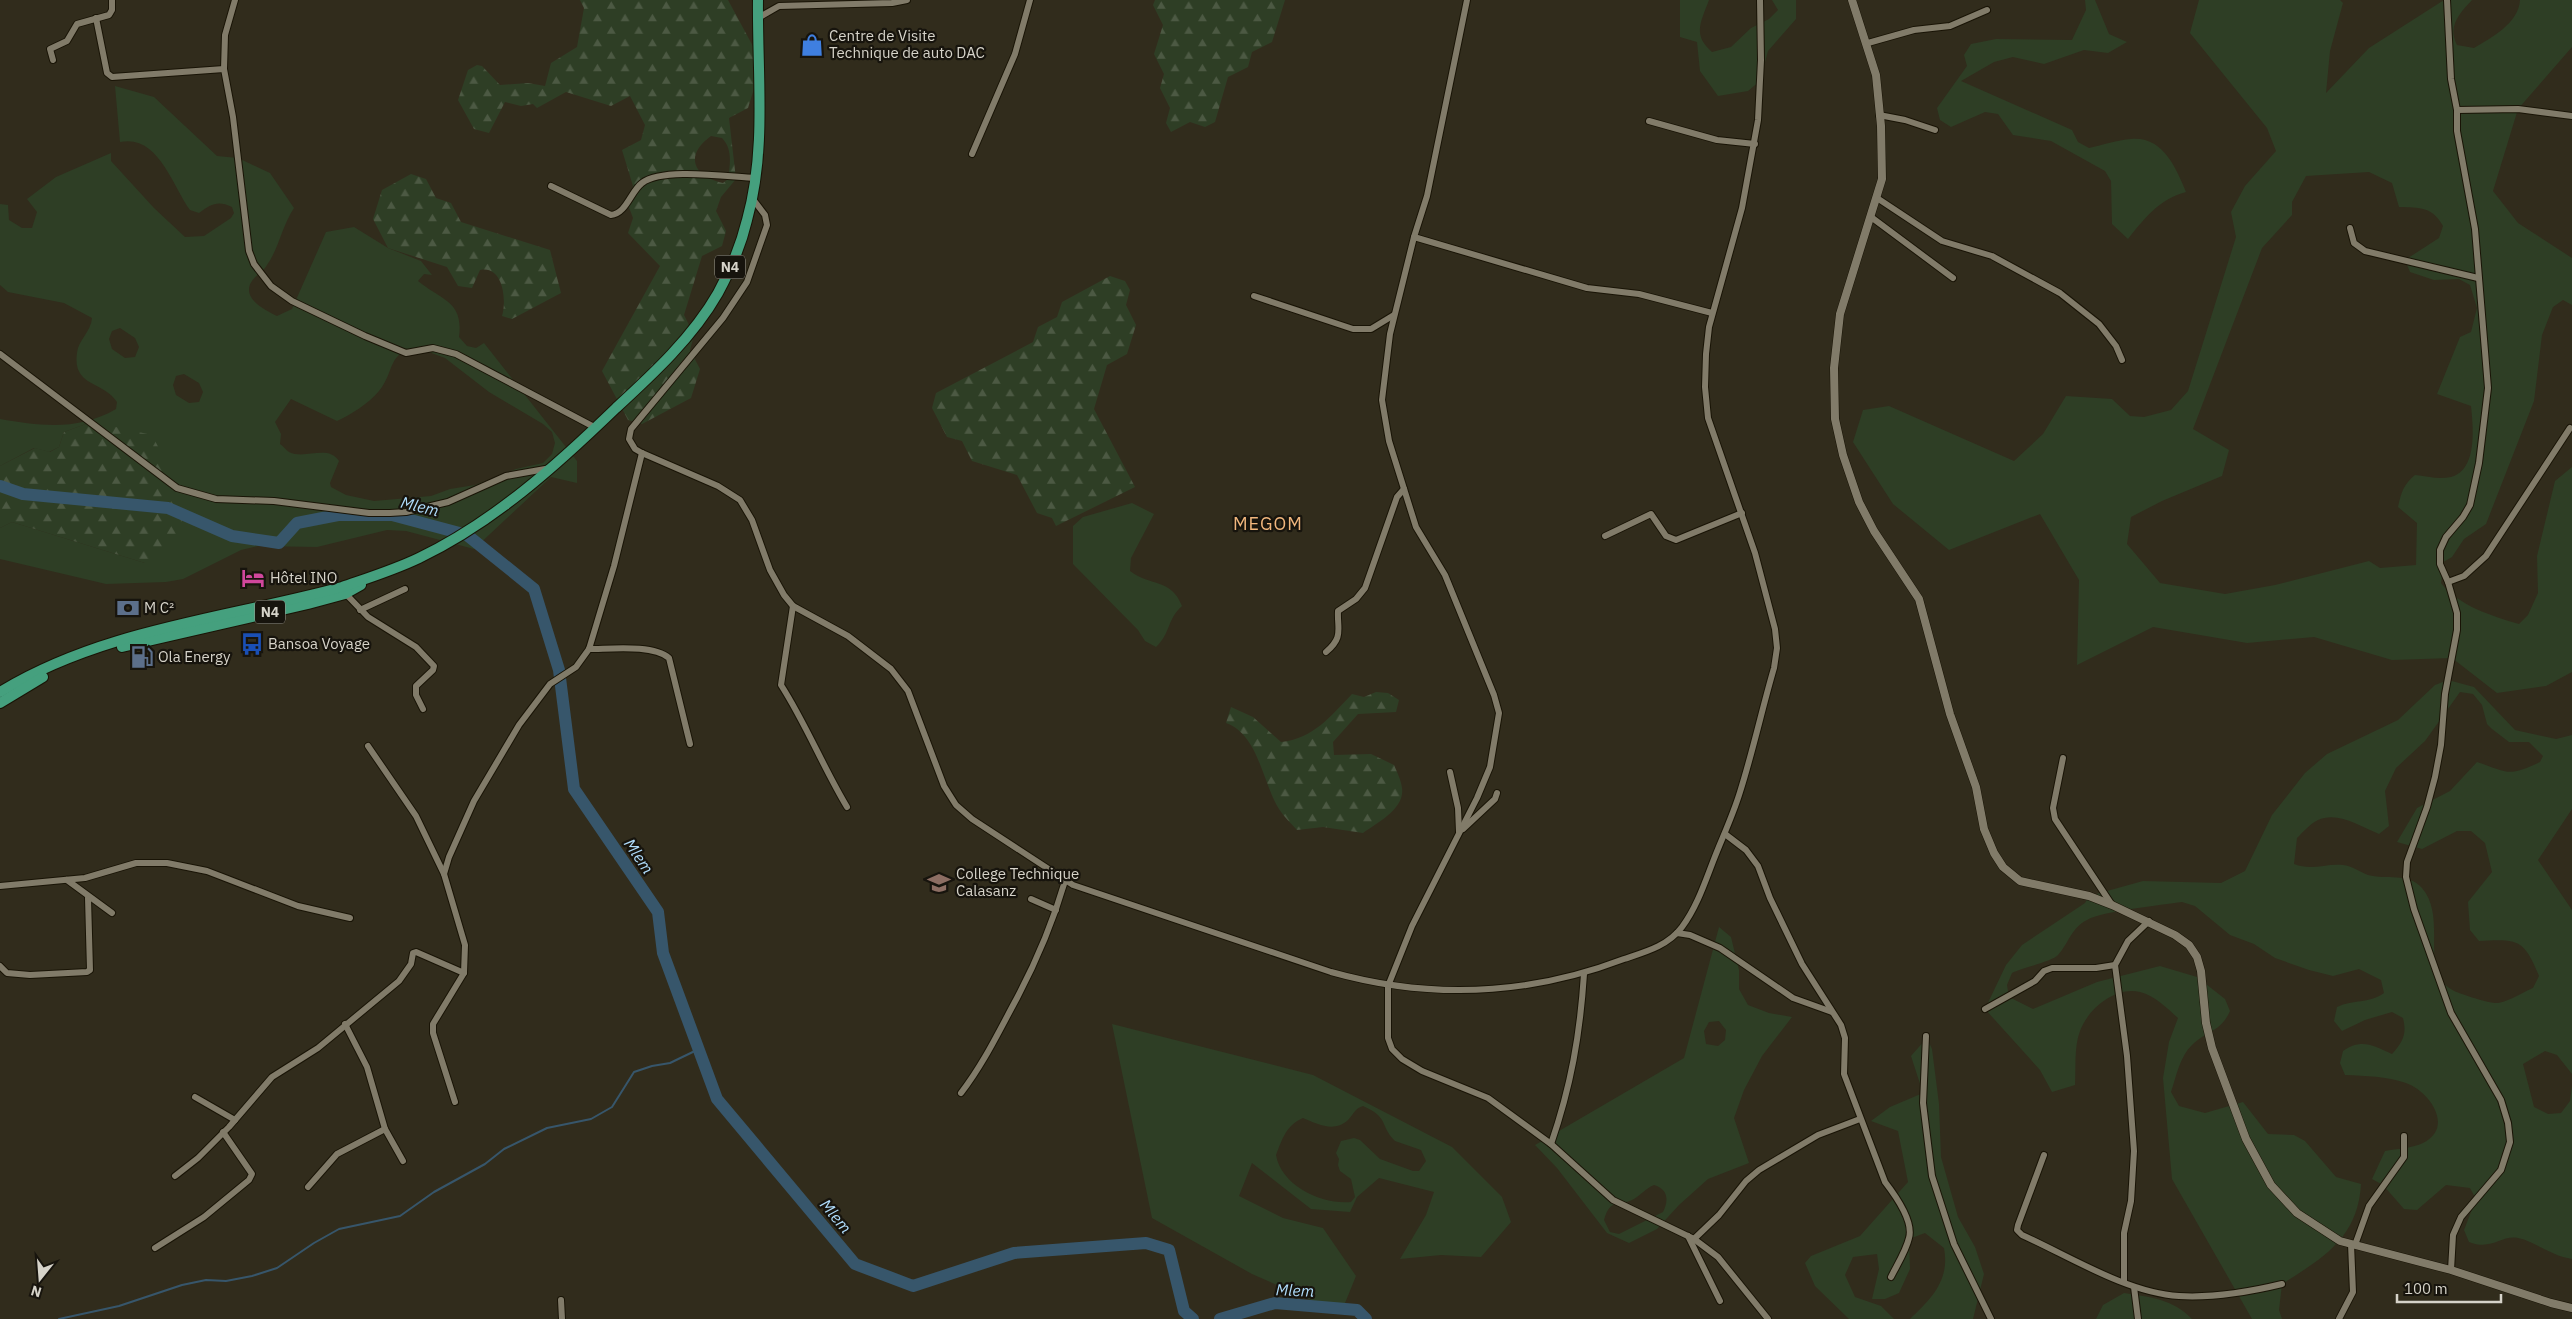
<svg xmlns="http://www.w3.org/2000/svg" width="2572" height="1319" viewBox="0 0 2572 1319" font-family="'IBM Plex Sans',sans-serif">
  <defs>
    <pattern id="forest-firs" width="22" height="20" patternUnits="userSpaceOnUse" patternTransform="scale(1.25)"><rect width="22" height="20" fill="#2e3e25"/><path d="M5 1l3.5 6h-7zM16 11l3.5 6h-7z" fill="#4c5943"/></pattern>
  </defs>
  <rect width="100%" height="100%" fill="#312c1c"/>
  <g fill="#2e3e25" fill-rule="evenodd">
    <path d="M1680 0H1709C1701 22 1692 35 1712 52L1731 47 1751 28 1769 19 1778 10 1772 0H1796V19L1768 51 1760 81 1748 91 1718 96 1700 71 1697 42 1680 37Z"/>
    <path d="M2085 0H2095L2109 34 2127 42 2108 53 2084 50 2044 64 2013 57 1994 62 1961 81 2072 130 2078 142 2089 148C2103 145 2117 140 2131 139 2163 136 2176 168 2186 192 2159 199 2144 219 2128 239L2112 224 2111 181 2105 171 2051 141 2013 135 1998 114 1985 112 1951 127 1940 120 1937 108 1967 66 1964 55 1971 44 1996 39 2072 40 2086 10Z"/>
    <path d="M2199 0H2340L2343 3 2330 51 2326 93 2369 48 2444 0H2472C2460 13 2447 26 2457 45L2474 48C2491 38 2519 23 2520 0H2572V47L2518 109 2493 191 2518 223 2572 258V305L2563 300 2553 307 2542 335 2534 401 2486 524 2464 539 2452 557 2440 564 2443 571 2441 583C2459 606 2492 616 2519 624L2528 615 2538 593 2537 556 2555 481 2572 467V672L2546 686 2497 693 2452 658 2392 660 2314 637 2247 643 2153 627 2077 665 2079 580 2040 514 1949 550 1893 504 1853 442 1863 410 1889 406 2014 461 2043 434 2066 396 2112 399 2130 416 2144 417 2171 410 2188 391 2236 237 2231 212 2245 186 2276 151 2267 128 2190 33ZM2369 172 2392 183 2399 207C2420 208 2432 206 2443 226L2439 238 2405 260 2410 272 2434 280 2459 279 2470 285 2477 308 2471 332 2460 337 2437 394 2471 406C2473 426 2478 470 2451 477 2439 480 2426 476 2415 475 2404 484 2401 492 2398 507L2417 523 2416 565 2380 568 2369 561 2275 585 2225 594 2160 583 2127 544 2131 517 2162 501 2222 476 2229 450 2193 429 2262 248 2292 215V202L2306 176Z"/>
    <path d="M115 86 154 97 217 156 238 158 270 173 294 208C282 226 279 248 267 265 262 274 249 278 249 290 249 302 267 311 277 316L292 309 326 232 354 227 388 248 421 261 432 275 424 274 418 281C441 300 464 301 459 337L467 346 476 348 484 343 577 461V483L551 477 474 549 406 531 387 530 317 547 258 546 241 550 183 579 166 582 106 584 0 559V528L12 522 145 563 98 423 89 421 86 424 64 432 59 447 49 452 34 448 0 466V419C41 426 78 431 116 409L117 402C104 381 72 387 77 353 78 340 91 332 92 318L64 303 8 292 0 285V204L8 205 9 220 22 228H32L37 212 27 199 56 177 111 153V161L154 208 185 237 204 236 231 218 234 213 232 207C218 200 211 204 199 213L190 210C172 185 158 134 120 142ZM120 328 135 338 139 347 135 357 125 358 112 349 109 339 112 331ZM418 348 445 358 489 392 543 424 552 432 555 443 552 454 543 463 516 469 475 485 450 489 431 496 374 501 346 495 331 487 330 483 339 461C328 444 305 460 289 452 286 450 283 446 280 444L281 434 275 422 291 399 337 421C352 414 368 404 379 391 395 372 387 351 418 348ZM184 374 199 383 203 392 199 402 189 403 176 395 173 385 176 376Z"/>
    <path d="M1132 503 1154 514 1131 558 1130 571C1151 587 1171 578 1182 606 1167 619 1171 633 1156 647L1145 641 1138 630 1073 564V526L1083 517Z"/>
    <path d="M2448 680 2474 687 2515 730 2556 739 2572 735V809L2538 860 2572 910V1074L2557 1055 2545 1051 2523 1064 2534 1107 2548 1114 2561 1113 2570 1101 2572 1086V1259C2550 1256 2535 1241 2518 1238 2501 1235 2492 1251 2469 1242L2464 1230 2476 1199 2470 1188 2446 1185 2417 1210 2404 1209 2383 1185 2372 1179 2385 1151C2396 1149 2413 1148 2423 1143 2455 1127 2429 1091 2406 1083 2386 1076 2366 1076 2345 1075L2340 1063 2343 1051C2362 1038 2373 1046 2392 1054 2403 1042 2407 1034 2403 1018L2392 1012 2365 1020 2342 1031 2334 1021 2337 1007C2354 999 2368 1004 2384 993L2381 980 2359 969 2333 976 2309 970 2275 958 2254 944 2230 935 2195 906 2182 902C2162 905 2102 911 2087 920 2071 928 2069 943 2058 955 2053 961 2022 968 2012 973L2007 985 2009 997 2033 1009 2097 982 2160 966 2197 977 2225 999 2230 1011C2221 1032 2206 1031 2192 1045 2180 1056 2176 1077 2171 1092L2179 1106 2205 1113 2243 1102 2268 1134 2294 1135 2305 1141 2336 1177 2361 1184C2358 1238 2323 1258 2282 1284L2279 1310 2282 1319H2252L2172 1179 2163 1078 2169 1042 2178 1018C2167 1008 2155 996 2140 992 2115 986 2088 1009 2080 1031 2074 1046 2076 1068 2075 1085L2052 1092 2040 1070 1985 1009 2006 965 2022 945 2085 903 2089 896 2143 881 2221 883 2245 871 2272 815 2305 773 2327 754 2398 720 2435 685ZM2460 692 2473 694 2482 705 2487 724 2492 729 2509 742H2529L2543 756 2540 762C2508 777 2509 773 2477 762L2450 791 2417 808 2397 842 2422 849 2457 831H2471L2485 843 2492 872 2468 902 2470 930 2479 941C2518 939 2524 939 2539 976L2533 988C2523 992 2505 1004 2495 1003 2485 1002 2474 998 2465 995 2411 981 2451 922 2422 888 2408 872 2386 880 2368 875 2360 872 2352 866 2343 865 2326 863 2312 871 2294 864L2297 838C2303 832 2311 823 2318 820 2338 811 2361 827 2379 834L2389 826 2385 791 2396 768 2425 741Z"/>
    <path d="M1719 927 1731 937 1739 970V989L1748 1005 1769 1013 1792 1017 1762 1056 1744 1090 1734 1118 1749 1163 1708 1179 1679 1205 1657 1229 1629 1243 1607 1233 1557 1168 1535 1145 1684 1058ZM1719 1021 1726 1030 1725 1040 1718 1046 1706 1044 1704 1031 1709 1022ZM1654 1185C1668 1189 1669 1200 1663 1212L1619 1234 1610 1232 1604 1220C1611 1197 1617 1208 1634 1199 1641 1195 1646 1188 1654 1185Z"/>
    <path d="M1112 1024 1313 1075 1452 1147 1502 1197 1511 1222 1481 1257 1441 1255 1400 1259 1426 1215 1434 1192 1379 1178 1357 1197 1350 1212 1311 1209 1252 1163 1239 1196 1283 1218 1323 1228 1356 1276 1341 1313 1252 1274 1152 1218ZM1363 1106C1390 1118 1379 1125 1395 1141L1421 1150 1426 1161 1419 1171H1413L1380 1159 1360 1140 1354 1138 1341 1141 1336 1153 1339 1159 1338 1165 1340 1171 1351 1179 1355 1197 1351 1202C1323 1205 1281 1186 1276 1155 1282 1140 1286 1125 1303 1118 1318 1124 1334 1133 1348 1120 1354 1114 1354 1109 1363 1106Z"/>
    <path d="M1926 1036 1932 1049 1939 1104 1941 1157 1958 1217 1975 1247 1984 1274 1973 1319H1910C1932 1298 1950 1280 1944 1248L1925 1233 1909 1239 1910 1269 1899 1293 1885 1299H1872L1879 1269 1877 1254 1853 1257 1845 1275 1855 1297 1881 1306 1894 1319H1849L1815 1286 1805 1263 1811 1256 1860 1236 1908 1182 1898 1131 1871 1121 1890 1107 1923 1093 1911 1056 1926 1039Z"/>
    <path d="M2124 1293C2150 1297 2173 1299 2192 1319H2096L2103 1305Z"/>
  </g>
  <g fill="url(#forest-firs)" fill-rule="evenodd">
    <path d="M580 0H728L762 63 748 108 729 118 736 179 721 197 716 211 726 231 722 246 702 256 684 315 694 335 690 350 700 369 691 398 642 424 628 420 602 371 660 266 628 233 633 218 627 202 633 186 622 150 641 140 645 125 630 96 611 106 566 92 537 108 533 104 521 106 505 102 489 133 474 129 458 100 468 70 477 65 482 66 500 85 528 83 545 86 551 63 577 47 584 8ZM711 136 722 138C733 149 730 165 728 179L723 183C693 177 684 155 711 136Z"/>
    <path d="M1155 0H1285L1272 42 1252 52 1248 67 1228 77 1215 122 1205 127 1190 122 1171 132 1166 123 1170 108 1160 88 1164 74 1154 54 1163 25 1153 5Z"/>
    <path d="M411 174 426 179 436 198 451 203 461 222 550 250 561 293 512 319 502 316C507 300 503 265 480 270L472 288 458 286 447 267 388 248 373 219 382 190Z"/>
    <path d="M1110 276 1125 281 1130 290 1126 305 1136 325 1127 354 1107 365 1094 409 1135 487 1056 526 1052 518 1037 513 1017 475 972 461 962 441 947 437 932 408 936 393 1033 342 1038 327 1057 317 1062 302Z"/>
    <path d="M89 421 152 435 167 464 163 479 183 518 174 548 145 563 12 522 0 528V466L35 448 50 452 59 447 64 432 86 424Z"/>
    <path d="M1376 692 1388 693 1399 700 1396 712 1358 714 1333 742 1334 755 1371 754 1394 765C1397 772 1401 780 1402 788 1405 809 1377 823 1363 833L1323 827 1297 830C1291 823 1284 817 1279 809 1262 782 1259 735 1226 723L1231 707 1253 717 1281 742C1313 739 1331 716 1352 694L1364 697Z"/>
  </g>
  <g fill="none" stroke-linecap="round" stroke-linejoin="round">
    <path stroke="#37566b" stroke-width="2" d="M59 1319 119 1306 182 1285 206 1280 226 1281 252 1276 277 1268 314 1243 339 1229 400 1216 434 1192 485 1164 504 1149 547 1128 591 1119 612 1107 634 1072 652 1066 670 1063 699 1049"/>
    <g stroke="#37566b" stroke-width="12">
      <path d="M0 486 23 494 168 508 232 536 279 543 297 523 338 515H392L467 535 534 589 559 670 574 789 658 912 663 953 717 1099 855 1264 913 1286 1014 1253 1146 1243 1169 1250 1184 1311 1193 1319"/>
      <path d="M1220 1319 1275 1303 1357 1310 1366 1319"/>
    </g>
    <defs>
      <g id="minor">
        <path d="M235 0 225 35 224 69 233 117 249 251 254 264 271 286 292 301 365 336 406 353 433 348 456 354 596 428"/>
        <path d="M1467 0 1427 196 1414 237 1390 334 1382 400 1389 441 1416 527 1445 575 1494 695 1499 713 1490 767 1477 798 1412 926 1388 986V1038L1392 1049 1402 1059 1422 1071 1488 1098 1551 1144 1613 1200 1694 1239 1718 1257 1768 1319"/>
        <path d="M2447 0 2451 79 2457 110V131L2475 229 2488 388 2479 463 2470 505 2463 517 2446 537 2440 550V564L2448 582 2457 613V630L2445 694 2441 745 2435 777 2427 807 2407 862 2406 877 2414 909 2451 1013 2501 1100 2508 1123 2510 1142 2501 1170 2461 1217 2453 1235 2451 1270"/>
        <path d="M96 18 107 73 112 77 224 69"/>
        <path d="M758 18 779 6 892 3 907 0"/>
        <path d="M1868 43 1914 30 1950 26 1987 10"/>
        <path d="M53 60 50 49 67 41 77 24 109 15 112 10V0"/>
        <path d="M2457 110 2518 109 2572 116"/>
        <path d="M1879 115 1905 120 1935 130"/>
        <path d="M1649 121 1717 140 1755 144"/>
        <path d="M972 154 1015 54 1030 0"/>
        <path d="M551 186 611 215C626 214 631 191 642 183 663 167 729 177 755 178"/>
        <path d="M752 198 765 215 767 225 747 282 723 318 631 429 629 439 635 449 642 453 718 486 740 500 752 520 770 570 784 595 793 606 848 636 891 669 908 691 944 786 956 805 972 819 1073 885 1331 972C1431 1000 1527 996 1624 959 1645 952 1668 946 1682 927 1697 907 1705 882 1714 859 1723 836 1733 815 1740 792 1753 751 1762 709 1774 668L1777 648 1775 629 1755 553 1708 418 1705 387 1706 354 1709 327 1742 208 1758 120 1761 60 1760 0"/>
        <path d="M1877 198 1942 241 1992 256 2060 293 2099 324 2116 346 2122 360"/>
        <path d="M1871 217 1953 278"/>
        <path d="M2350 228 2354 243 2365 251 2478 278"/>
        <path d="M1414 237 1587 288 1639 294 1712 313"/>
        <path d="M1254 296 1353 329H1371L1394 315"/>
        <path d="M0 354 177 488 216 499 274 501 369 513H390L406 512 448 502 506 476 551 468"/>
        <path d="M1605 536 1651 514 1666 536 1676 540 1742 513"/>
        <path d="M2448 582 2464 576 2486 556 2570 428"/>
        <path d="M344 592 368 617 416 647 434 666 433 670 416 686V695L423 709"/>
        <path d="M793 606 781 685C806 724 823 767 847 807"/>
        <path d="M360 610 405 589"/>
        <path d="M589 649C610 649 653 644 669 658L690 744"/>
        <path d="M1326 652C1344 637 1337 629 1338 611L1356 599 1365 588 1397 497 1404 489"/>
        <path d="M368 746 416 816 444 874"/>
        <path d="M2063 758 2053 808 2055 819 2112 905"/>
        <path d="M1450 772 1458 808 1459 832"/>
        <path d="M1463 829 1495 799 1497 793"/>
        <path d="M1725 834 1746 850 1758 866 1770 898 1802 964 1841 1025 1845 1038 1844 1074 1885 1182C1895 1195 1914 1221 1909 1238 1906 1251 1897 1265 1891 1277"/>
        <path d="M67 880 112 913"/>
        <path d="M0 886 85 878 136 863H167L207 871 298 906 350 918"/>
        <path d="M1031 899 1056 910"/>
        <path d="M1677 933 1690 935 1720 948 1793 998 1832 1012"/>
        <path d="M0 966 7 973 30 975 87 972 90 970 88 898"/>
        <path d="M1985 1009 2035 981 2044 971 2052 968H2096L2115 965"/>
        <path d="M345 1024 367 1067 385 1129 403 1161"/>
        <path d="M1926 1036 1923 1103 1932 1176 1954 1244 1991 1319"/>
        <path d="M961 1093C984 1063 999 1031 1017 998 1037 960 1053 922 1065 881"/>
        <path d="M195 1097 235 1120"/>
        <path d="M455 1102 433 1033V1024L464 973 465 945 444 874 449 857 474 801 519 725 550 684 576 667 589 649 614 566 642 453"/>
        <path d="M1551 1144C1571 1086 1580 1035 1584 974"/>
        <path d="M2044 1155 2018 1225 2017 1230 2022 1235C2069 1256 2127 1293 2179 1296 2213 1298 2249 1292 2282 1284"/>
        <path d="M175 1176 198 1158 229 1127 272 1077 318 1048 399 981 411 964 413 953 416 952 464 973"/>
        <path d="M308 1187 337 1154 385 1129"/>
        <path d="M1688 1236 1720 1301"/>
        <path d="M1694 1239 1719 1215 1746 1181 1759 1170 1818 1135 1860 1119"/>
        <path d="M2355 1245 2369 1206 2404 1157V1136"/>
        <path d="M155 1248 204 1217 249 1180 252 1174 223 1132"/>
        <path d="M2124 1282V1233L2131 1201 2134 1151 2127 1056 2115 965 2128 941 2149 921"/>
        <path d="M2134 1287 2138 1319"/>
        <path d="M561 1300 562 1319"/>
        <path d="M2339 1319 2353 1292 2351 1244"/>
      </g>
      <path id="tertiary" d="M1852 0 1876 75 1881 126 1882 179 1840 314 1834 368 1835 419 1843 455 1859 502 1874 531 1919 599 1950 714 1976 787 1984 829 1994 853 2003 867 2020 881 2089 896 2112 905 2175 935 2189 945 2197 957 2201 971 2206 1023 2212 1048 2246 1139 2271 1185 2297 1213 2340 1241 2451 1270 2551 1303 2572 1308"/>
      <g id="trunk">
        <path d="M122 647 308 604 345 594 361 585"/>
        <path d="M0 692C103 629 228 618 342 587 368 578 394 570 419 558 494 522 557 465 616 408 653 374 693 337 718 293 730 271 741 245 747 220 767 149 757 72 758 0"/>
        <path d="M0 703 43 677"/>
      </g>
    </defs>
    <use href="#minor" stroke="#191406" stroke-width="8"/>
    <use href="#tertiary" stroke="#191406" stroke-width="9"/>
    <use href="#trunk" stroke="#191406" stroke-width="12"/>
    <use href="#minor" stroke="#817b69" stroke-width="6"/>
    <use href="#tertiary" stroke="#817b69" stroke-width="8"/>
    <use href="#trunk" stroke="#45a07e" stroke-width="10"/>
  </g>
  <defs>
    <symbol id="shop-bare" viewBox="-9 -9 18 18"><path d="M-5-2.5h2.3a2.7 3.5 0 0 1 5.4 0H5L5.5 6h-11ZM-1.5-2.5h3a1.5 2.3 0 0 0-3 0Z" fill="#3f7fe0" stroke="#17140d" stroke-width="2.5" paint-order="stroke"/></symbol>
    <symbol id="hotel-bare" viewBox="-9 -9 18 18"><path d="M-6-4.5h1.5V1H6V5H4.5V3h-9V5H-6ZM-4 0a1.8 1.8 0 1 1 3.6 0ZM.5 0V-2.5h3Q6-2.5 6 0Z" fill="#d1479c" stroke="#17140d" stroke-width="2.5" paint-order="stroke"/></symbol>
    <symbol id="bank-bare" viewBox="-9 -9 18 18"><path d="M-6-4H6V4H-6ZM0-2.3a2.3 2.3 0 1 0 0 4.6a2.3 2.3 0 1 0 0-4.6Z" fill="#5c6f8a" stroke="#17140d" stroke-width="2.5" paint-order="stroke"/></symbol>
    <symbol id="bus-bare" viewBox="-9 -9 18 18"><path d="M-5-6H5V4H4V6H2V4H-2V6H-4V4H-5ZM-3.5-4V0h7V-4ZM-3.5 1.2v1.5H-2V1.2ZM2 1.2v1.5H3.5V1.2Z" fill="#1a4fb4" stroke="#17140d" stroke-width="2.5" paint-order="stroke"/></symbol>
    <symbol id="fuel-bare" viewBox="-9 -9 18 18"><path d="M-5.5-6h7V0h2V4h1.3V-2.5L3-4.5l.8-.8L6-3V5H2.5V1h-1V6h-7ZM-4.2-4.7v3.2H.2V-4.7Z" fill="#5c6f8a" stroke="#17140d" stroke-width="2.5" paint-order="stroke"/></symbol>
    <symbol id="school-bare" viewBox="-9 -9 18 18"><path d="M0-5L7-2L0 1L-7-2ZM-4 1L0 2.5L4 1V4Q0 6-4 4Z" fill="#8d6e63" stroke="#17140d" stroke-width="2.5" paint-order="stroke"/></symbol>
  </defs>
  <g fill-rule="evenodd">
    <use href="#shop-bare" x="796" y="29" width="32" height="32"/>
    <use href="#hotel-bare" x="237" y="562" width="32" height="32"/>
    <use href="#bank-bare" x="112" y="592" width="32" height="32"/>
    <use href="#bus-bare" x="236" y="628" width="32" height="32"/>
    <use href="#fuel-bare" x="126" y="641" width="32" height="32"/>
    <use href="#school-bare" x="923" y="867" width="32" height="32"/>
  </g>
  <g text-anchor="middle" stroke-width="4.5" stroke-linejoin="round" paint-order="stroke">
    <g fill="#17140d" stroke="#9d9a91" stroke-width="1">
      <rect x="715" y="255.5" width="30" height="23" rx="4"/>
      <rect x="255" y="600.5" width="30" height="23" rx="4"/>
    </g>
    <g font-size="14" font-weight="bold" fill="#d6d3c9">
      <text x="730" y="272">N4</text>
      <text x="270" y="617">N4</text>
    </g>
    <g font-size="15" fill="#d6d3c9" stroke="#17140d" text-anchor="start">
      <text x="829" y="41">Centre de Visite<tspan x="829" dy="17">Technique de auto DAC</tspan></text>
      <text x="270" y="583">Hôtel INO</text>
      <text x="144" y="613">M C²</text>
      <text x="268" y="649">Bansoa Voyage</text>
      <text x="158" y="662">Ola Energy</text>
      <text x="956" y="879">College Technique<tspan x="956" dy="17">Calasanz</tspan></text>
    </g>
    <g font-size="16" font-style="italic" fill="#afdcfb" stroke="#17140d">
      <text transform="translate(420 506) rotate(14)" y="6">Mlem</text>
      <text transform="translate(639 856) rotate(56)" y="6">Mlem</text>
      <text transform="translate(836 1216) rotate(50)" y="6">Mlem</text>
      <text transform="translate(1295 1290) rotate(2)" y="6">Mlem</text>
    </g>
    <g font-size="18" letter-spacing="1" fill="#f0b67d" stroke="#17140d">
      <text x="1268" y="530">MEGOM</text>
    </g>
  </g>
  <g transform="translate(40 1279) rotate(197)" stroke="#17140d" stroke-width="4" paint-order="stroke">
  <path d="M0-4L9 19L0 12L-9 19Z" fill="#d6d3c9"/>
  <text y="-8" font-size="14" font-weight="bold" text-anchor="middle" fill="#d6d3c9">N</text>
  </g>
  <path d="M2397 1294v8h104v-8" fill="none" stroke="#d6d3c9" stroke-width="2.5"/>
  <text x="2404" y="1294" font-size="15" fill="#d6d3c9" stroke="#17140d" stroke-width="4" paint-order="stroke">100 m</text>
</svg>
